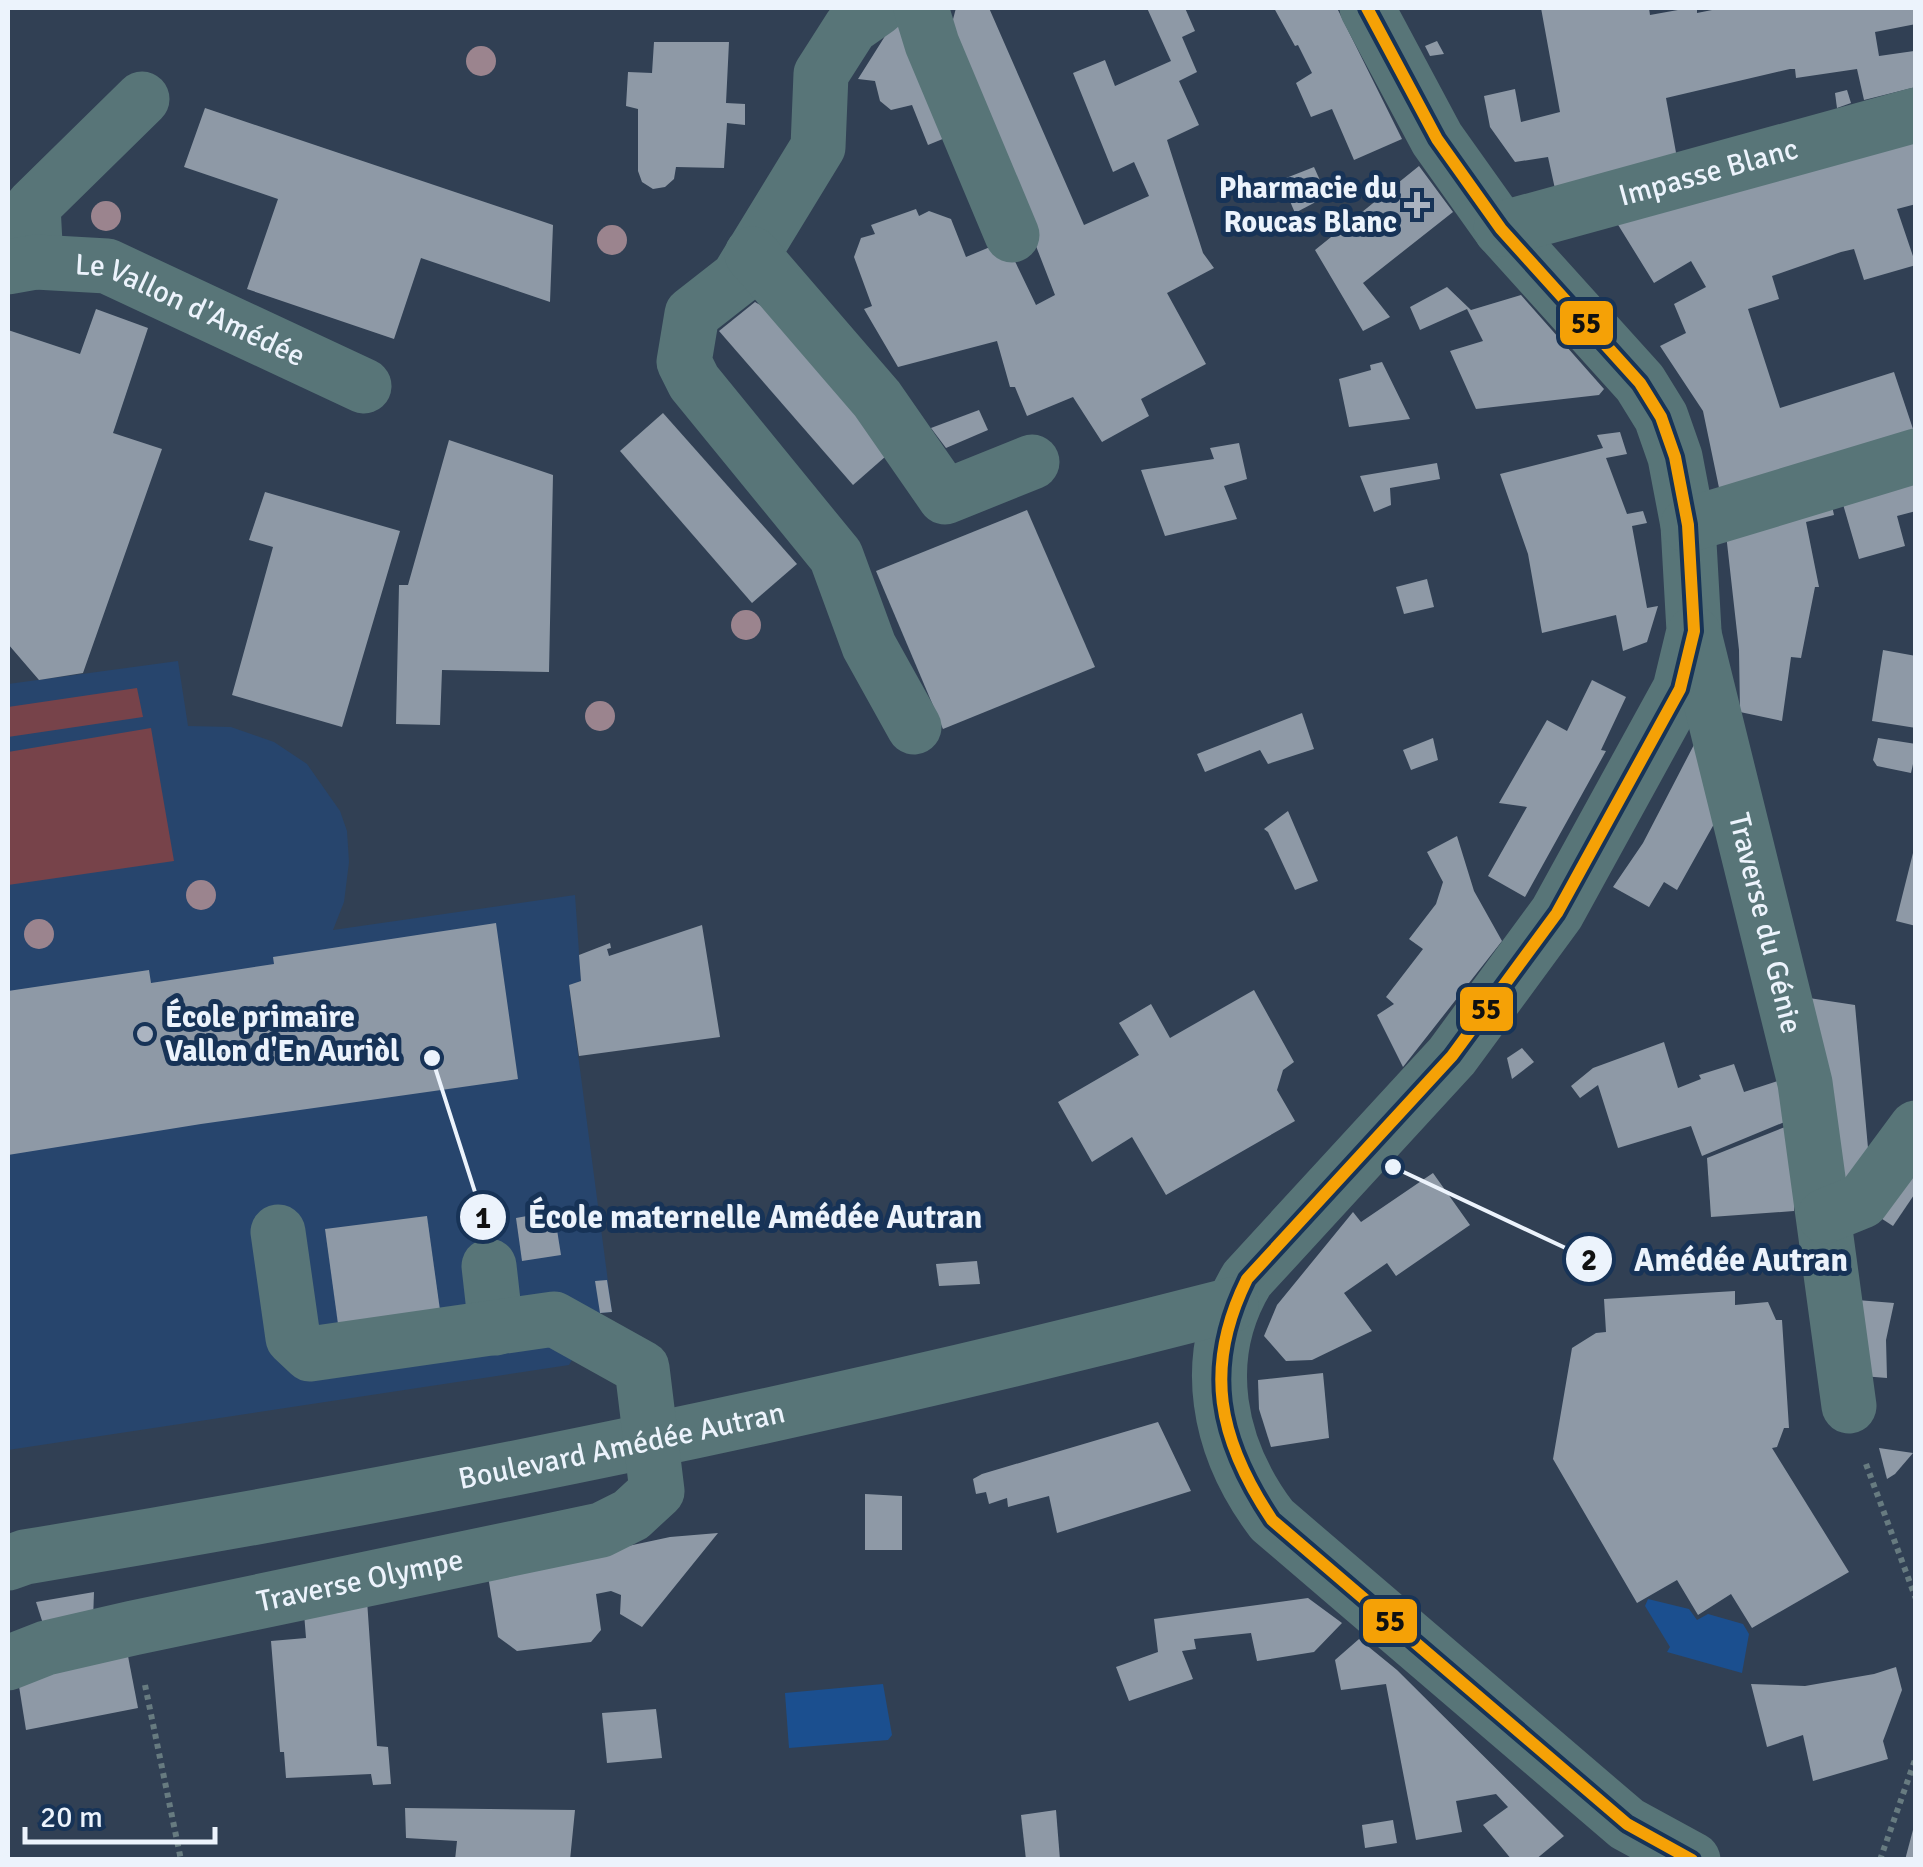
<svg xmlns="http://www.w3.org/2000/svg" width="1923" height="1867" viewBox="0 0 1923 1867" font-family="Signika,sans-serif">
  <rect width="100%" height="100%" fill="#314054"/>
  <path fill="#27456d" d="M178 661 188 726 231 727 274 742 307 764 340 811 347 831 349 862 344 902 333 930 575 895 581 981 569 986 612 1312 600 1313 569 1365 8 1450V684Z"/>
  <g fill="#77434a">
    <path d="M137 688 143 717 8 737V707Z"/>
    <path d="M151 728 174 861 8 885V752Z"/>
  </g>
  <g fill="#1b4f8f">
    <path d="M1648 1599 1689 1609 1697 1620 1708 1614 1743 1624 1749 1634 1742 1673 1667 1652 1670 1647 1645 1606Z"/>
    <path d="M883 1684 892 1735 888 1740 789 1748 785 1693Z"/>
  </g>
  <g fill="#8e99a6">
    <path d="M956 8H989L1084 225 1149 196 1134 162 1113 172 1073 73 1105 60 1115 86 1171 61 1147 8H1185L1195 31 1182 37 1197 72 1179 81 1199 125 1167 140 1203 253 1214 268 1167 293 1206 364 1141 399 1149 416 1102 442 1073 397 1027 416 1015 387H1010L997 341 898 367 864 309 872 306 854 257 861 238 875 234 871 225 916 209 919 216 929 211 951 219 966 257 990 247 1010 251 1036 305 1055 295 951 27Z"/>
    <path d="M1274 8H1337L1402 139 1354 160 1332 109 1311 117 1296 83 1312 73 1298 45 1295 46Z"/>
    <path d="M1541 8H1649L1650 15 1689 8H1697V13L1722 8H1916V24L1875 32 1879 56 1914 51 1916 87 1864 100 1857 69 1796 78 1795 69H1790L1666 98 1677 158 1557 198 1548 157 1515 162 1490 127 1484 96 1515 89 1521 122 1560 112Z"/>
    <path d="M903 21 950 136 928 145 912 105 891 110 880 101 875 81 858 79 887 33Z"/>
    <path d="M1437 41 1444 54 1430 56 1425 46Z"/>
    <path d="M654 42H729L726 103 745 104V125L727 123 724 168 676 167 674 179 665 187 653 189 642 182 638 171V109L626 106 628 72 652 73Z"/>
    <path d="M1847 90 1851 103 1837 108 1835 93Z"/>
    <path d="M205 108 553 225 550 302 421 258 394 339 247 289 278 199 184 167Z"/>
    <path d="M1916 135V204L1897 209 1916 265 1864 280 1854 249 1841 252 1772 276 1779 299 1748 309 1780 408 1894 372 1916 438 1723 507 1703 411 1660 346 1686 333 1674 304 1706 287 1691 261 1654 283 1612 215Z"/>
    <path d="M1419 166 1453 212 1363 283 1390 317 1363 331 1315 250Z"/>
    <path d="M1314 167 1327 196 1295 213 1281 180Z"/>
    <path d="M1447 287 1471 310 1521 295 1604 389 1599 395 1476 409 1450 351 1483 341 1467 309 1420 330 1410 307Z"/>
    <path d="M755 302 782 318 894 449 853 485 719 331Z"/>
    <path d="M96 309 148 328 113 433 162 449 83 673 39 680 8 644V330L80 354Z"/>
    <path d="M1382 362 1410 419 1349 427 1339 379 1371 370 1370 365Z"/>
    <path d="M979 410 988 430 946 448 931 428Z"/>
    <path d="M663 413 797 564 752 603 620 451Z"/>
    <path d="M1620 432 1627 454 1606 458 1627 514 1643 511 1647 523 1632 526 1647 608 1658 606 1647 642 1623 651 1616 615 1542 633 1528 554 1500 474 1603 448 1597 435Z"/>
    <path d="M449 440 553 475 549 672 442 670 440 725 396 724 399 585H408Z"/>
    <path d="M1239 443 1247 479 1224 486 1237 519 1165 536 1141 470 1214 459 1210 448Z"/>
    <path d="M1437 463 1440 479 1390 488 1391 505 1374 512 1360 476Z"/>
    <path d="M1916 472V511L1897 516 1905 546 1859 559 1840 494Z"/>
    <path d="M265 492 400 531 342 727 232 695 273 547 249 540Z"/>
    <path d="M1830 497 1834 515 1806 522 1819 587H1815L1801 658 1791 657 1782 721 1740 712 1739 650 1725 525Z"/>
    <path d="M1027 510 1095 667 943 729 876 571Z"/>
    <path d="M1427 579 1434 607 1404 614 1396 587Z"/>
    <path d="M1883 650 1916 656V728L1872 721Z"/>
    <path d="M1592 680 1626 697 1601 750 1606 751 1525 897 1488 876 1527 807 1499 803 1547 720 1567 731Z"/>
    <path d="M1302 713 1314 749 1268 764 1260 750 1205 772 1197 754Z"/>
    <path d="M1698 737 1728 799 1677 890 1664 882 1649 907 1613 887 1643 843Z"/>
    <path d="M1433 738 1438 760 1411 770 1403 750Z"/>
    <path d="M1878 738 1916 744V765L1913 764 1911 773 1877 766 1873 760Z"/>
    <path d="M1288 811 1318 881 1295 890 1268 832 1264 829Z"/>
    <path d="M1457 836 1474 891 1502 941 1403 1067 1377 1015 1394 1004 1386 997 1423 949 1409 939 1436 904 1443 882 1427 852Z"/>
    <path d="M1914 849H1916V926L1896 921Z"/>
    <path d="M496 923 518 1079 201 1124 8 1155V991L149 970 151 983 274 964 273 957Z"/>
    <path d="M702 925 720 1037 579 1056 569 985 581 981 579 955 610 943 611 948 607 949 609 956Z"/>
    <path d="M1254 990 1294 1062 1283 1070 1277 1090 1295 1121 1166 1195 1132 1137 1092 1162 1058 1102 1139 1055 1119 1023 1151 1004 1170 1038Z"/>
    <path d="M1809 998 1855 1005 1870 1170 1840 1191Z"/>
    <path d="M1664 1042 1678 1088 1701 1079 1699 1075 1734 1064 1744 1092 1793 1076 1799 1116 1702 1156 1691 1126 1618 1148 1598 1085 1580 1098 1571 1086 1593 1068Z"/>
    <path d="M1522 1048 1534 1062 1512 1079 1507 1058Z"/>
    <path d="M1800 1121 1794 1211 1711 1217 1707 1158Z"/>
    <path d="M1916 1168V1192L1893 1226 1873 1213Z"/>
    <path d="M1433 1173 1470 1225 1396 1276 1387 1263 1344 1293 1372 1331 1312 1360 1286 1361 1264 1336 1277 1305 1353 1212 1361 1222Z"/>
    <path d="M554 1211 561 1255 522 1261 516 1218Z"/>
    <path d="M427 1216 440 1310 338 1324 325 1229Z"/>
    <path d="M977 1261 980 1284 939 1286 936 1264Z"/>
    <path d="M607 1280 612 1312 600 1313 595 1281Z"/>
    <path d="M1735 1291V1305L1768 1302 1776 1320H1782L1789 1428H1784L1777 1447 1772 1448 1849 1572 1752 1628 1731 1594 1698 1615 1677 1580 1637 1603 1553 1459 1572 1348 1596 1333 1606 1332 1604 1299Z"/>
    <path d="M1857 1300 1894 1303 1886 1340 1887 1378 1862 1376Z"/>
    <path d="M1323 1373 1329 1438 1271 1447 1259 1409 1258 1380Z"/>
    <path d="M1158 1422 1191 1491 1057 1533 1049 1496 1008 1507 1007 1498 989 1504 986 1492 976 1494 973 1479 982 1474Z"/>
    <path d="M1879 1448 1913 1453 1895 1474 1887 1479Z"/>
    <path d="M865 1494 902 1496V1550H865Z"/>
    <path d="M718 1533 642 1627 620 1614 621 1595 611 1591 596 1594 601 1630 591 1642 517 1651 498 1637 488 1576 670 1537Z"/>
    <path d="M94 1592 93 1620 45 1630 36 1602Z"/>
    <path d="M1308 1598 1342 1623 1314 1652 1257 1661 1251 1633 1194 1639 1196 1649 1182 1651 1193 1679 1129 1701 1116 1667 1158 1652 1154 1619Z"/>
    <path d="M367 1600 377 1746 388 1747 391 1784 373 1785 371 1774 286 1778 284 1752H280L271 1641 306 1638 304 1613Z"/>
    <path d="M1359 1639 1397 1670 1564 1836 1535 1860H1512L1483 1825 1508 1807 1496 1794 1456 1801 1462 1832 1416 1840 1386 1684 1341 1690 1335 1660Z"/>
    <path d="M127 1651 138 1708 26 1730 18 1680Z"/>
    <path d="M1896 1667 1902 1690 1883 1741 1888 1759 1813 1781 1803 1735 1767 1747 1751 1684 1805 1686 1874 1674Z"/>
    <path d="M656 1709 662 1758 607 1763 602 1713Z"/>
    <path d="M405 1808 575 1810 570 1860H455L457 1841 406 1838Z"/>
    <path d="M1056 1810 1060 1860H1026L1021 1815Z"/>
    <path d="M1393 1820 1397 1843 1365 1848 1362 1825Z"/>
    <path d="M1914 1826 1916 1859 1905 1860Z"/>
  </g>
  <g fill="none" stroke-linecap="round" stroke-linejoin="round">
    <g stroke="#677b80" stroke-width="6" stroke-dasharray="5 5" stroke-linecap="butt">
      <path d="M1866 1464 1916 1599"/>
      <path d="M145 1685 181 1860"/>
      <path d="M1880 1860 1916 1757"/>
    </g>
    <g stroke="#587578" stroke-width="55">
      <path d="M878 8 851 27 821 74 818 147 738 278 692 314 684 362 694 382 836 556 869 646 914 727"/>
      <path d="M921 8 932 44 1012 235"/>
      <path d="M1367 8 1437 139 1501 229 1640 383 1661 417 1675 457 1688 525 1694 631 1680 689 1557 913 1452 1056 1247 1279C1199 1358 1218 1449 1272 1520L1627 1824 1693 1860"/>
      <path id="s1" d="M1501 229 1916 115"/>
      <path d="M752 254 877 399 945 497 1032 462"/>
      <path d="M36 262 33 206 142 99"/>
      <path id="s2" d="M8 267 36 262 107 266 364 386"/>
      <path d="M1688 525 1916 456"/>
      <path id="s3" d="M1694 634 1805 1083 1849 1406"/>
      <path d="M1825 1216 1862 1201 1916 1128"/>
      <path d="M489 1266 496 1328"/>
      <path id="s4" d="M8 1563 25 1557C431 1490 833 1408 1231 1305"/>
      <path id="s5" d="M8 1663 46 1648 133 1628 601 1530 631 1515 657 1491 642 1368 554 1319 310 1354 293 1338 278 1232"/>
    </g>
    <defs>
      <path id="bus-1" d="M1367 8 1437 139 1501 229 1640 383 1661 417 1675 457 1688 525 1694 631 1680 689 1557 913 1452 1056 1247 1279C1203 1368 1218 1439 1272 1520L1627 1824 1692 1860"/>
    </defs>
    <use href="#bus-1" stroke="#173357" stroke-width="20"/>
    <use href="#bus-1" stroke="#f5a106" stroke-width="12"/>
  </g>
  <g fill="#9b848e">
    <circle cx="481" cy="61" r="15"/>
    <circle cx="106" cy="216" r="15"/>
    <circle cx="612" cy="240" r="15"/>
    <circle cx="746" cy="625" r="15"/>
    <circle cx="600" cy="716" r="15"/>
    <circle cx="201" cy="895" r="15"/>
    <circle cx="39" cy="934" r="15"/>
  </g>
  <g fill="#abb4c1" stroke="#173357" stroke-width="4">
    <path d="M1412 190h10v10h10v10h-10v10h-10v-10h-10v-10h10z"/>
    <circle cx="145" cy="1034" r="10"/>
  </g>
  <g text-anchor="middle" stroke-width="10" stroke-linejoin="round" paint-order="stroke">
    <g font-size="30" fill="#ecf3fc" stroke="#173357">
      <text dy="10" stroke="none"><textPath href="#s1" startOffset="215">Impasse Blanc</textPath></text>
      <text dy="10" stroke="none"><textPath href="#s2" startOffset="192">Le Vallon d'Amédée</textPath></text>
      <text dy="10" stroke="none"><textPath href="#s3" startOffset="298">Traverse du Génie</textPath></text>
      <text dy="10" stroke="none"><textPath href="#s4" startOffset="625">Boulevard Amédée Autran</textPath></text>
      <text dy="10" stroke="none"><textPath href="#s5" startOffset="362">Traverse Olympe</textPath></text>
    </g>
    <g font-size="30" font-weight="bold" fill="#ecf3fc" stroke="#173357" text-anchor="end">
      <text x="1397" y="198">Pharmacie du<tspan x="1397" dy="34">Roucas Blanc</tspan></text>
      <text x="165" y="1027" text-anchor="start">École primaire<tspan x="165" dy="34">Vallon d'En Auriòl</tspan></text>
    </g>
  </g>
  <path fill="none" stroke="#ecf3fc" stroke-width="4" d="M432 1058L483 1217M1393 1167L1589 1259"/>
  <g fill="#ecf3fc" stroke="#173357" stroke-width="4">
    <circle cx="432" cy="1058" r="10"/>
    <circle cx="1393" cy="1167" r="10"/>
    <circle cx="483" cy="1217" r="25"/>
    <circle cx="1589" cy="1259" r="25"/>
  </g>
  <g font-size="30" text-anchor="middle" font-weight="bold" fill="#111">
    <text x="483" y="1228">1</text>
    <text x="1589" y="1270">2</text>
  </g>
  <g font-size="32" text-anchor="middle" font-weight="bold" fill="#ecf3fc" stroke="#173357" stroke-width="10" stroke-linejoin="round" paint-order="stroke">
    <text x="755" y="1228">École maternelle Amédée Autran</text>
    <text x="1741" y="1271">Amédée Autran</text>
  </g>
  <g stroke="#173357" stroke-width="4">
    <rect x="1558" y="299" width="57" height="48" rx="10" fill="#f5a106"/>
    <rect x="1458" y="985" width="57" height="48" rx="10" fill="#f5a106"/>
    <rect x="1361" y="1597" width="58" height="48" rx="10" fill="#f5a106"/>
  </g>
  <g font-size="28" text-anchor="middle" font-weight="bold" fill="#111">
    <text x="1586" y="333">55</text>
    <text x="1486" y="1019">55</text>
    <text x="1390" y="1631">55</text>
  </g>
  <rect width="1923" height="1867" fill="none" stroke="#ecf3fc" stroke-width="20"/>
  <path d="M25 1827v15h190v-15" fill="none" stroke="#ecf3fc" stroke-width="5"/>
  <text x="40" y="1827" font-size="30" fill="#ecf3fc" stroke="#173357" stroke-width="8" paint-order="stroke">20 m</text>
</svg>
